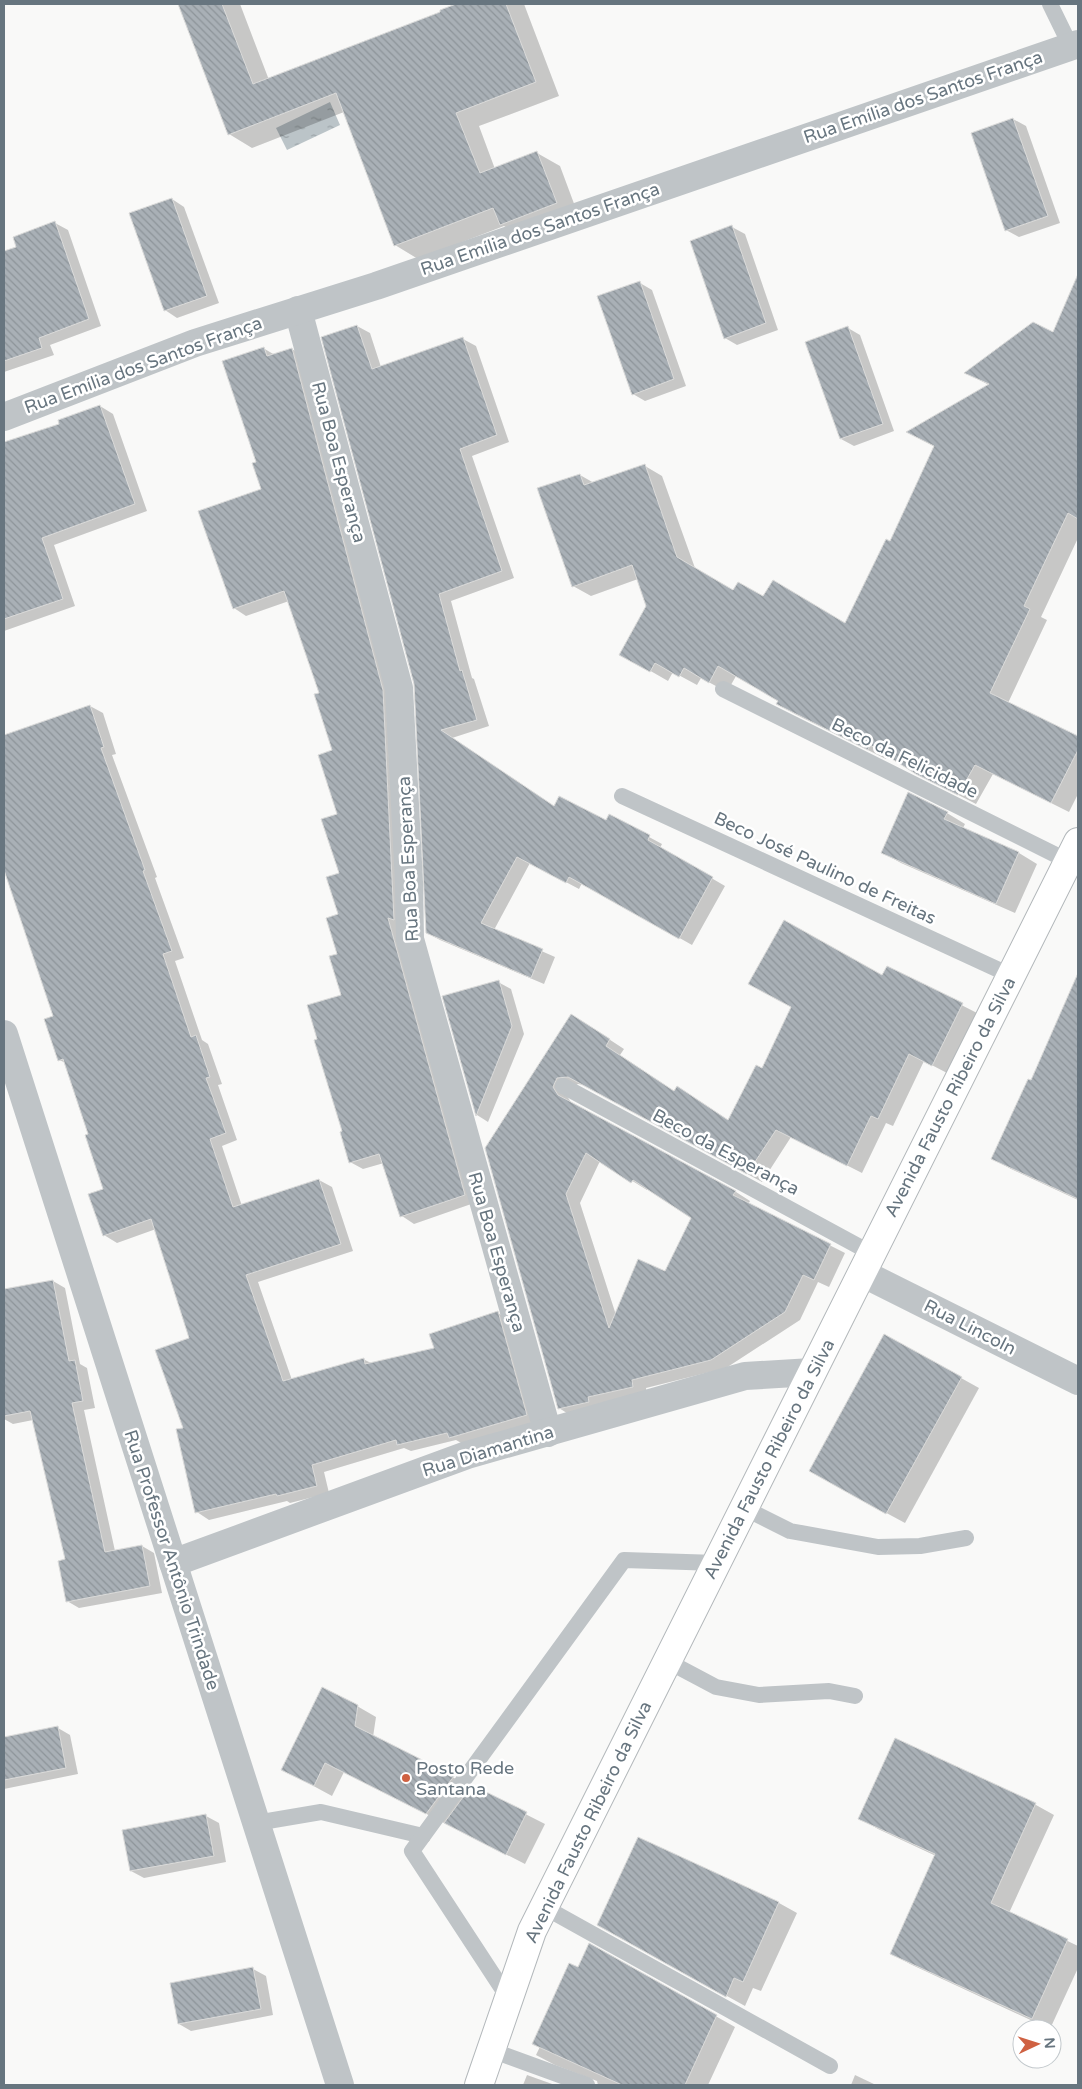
<svg xmlns="http://www.w3.org/2000/svg" width="1082" height="2089" viewBox="0 0 1082 2089" font-family="'Varela Round',sans-serif">
  <defs>
    <pattern id="water-ripples" width="26" height="14" patternUnits="userSpaceOnUse" patternTransform="scale(1.25)"><rect width="26" height="14" fill="#bbc4c8"/><path d="M2 4q2-2 4 0t4 0M15 11q2-2 4 0t4 0" fill="none" stroke="#9ca4a8"/></pattern>
    <pattern id="building-back-hatch" width="6" height="6" patternUnits="userSpaceOnUse" patternTransform="scale(1.25)"><rect width="6" height="6" fill="#a9b0b6"/><path d="M-1 5l2 2M0 0l6 6M5-1l2 2" fill="none" stroke="#8d9499"/></pattern>
  </defs>
  <rect width="100%" height="100%" fill="#f9f9f8"/>
  <path fill="url(#water-ripples)" d="M330 102 340 125 287 150 276 128Z"/>
  <g fill="#0003" fill-rule="evenodd">
    <path d="M179 4H240L269 80 442 13 441 11 459 4H524L559 96 479 126 495 169 537 153 560 166 579 217 525 238 504 226 418 259 395 245 344 112 252 148 229 134Z"/>
    <path d="M1013 119 1026 126 1060 223 1019 237 1006 230Z"/>
    <path d="M172 199 184 207 219 303 177 318 165 310Z"/>
    <path d="M55 223 68 230 101 326 50 345 54 355 4 372V252L18 247Z"/>
    <path d="M732 227 745 234 778 330 737 345 725 338Z"/>
    <path d="M1078 277V538L1041 617 1047 620 1008 703 1078 738V794L1069 812 993 774 976 804 935 783 888 755 886 759 795 714 778 704 779 701 736 676 727 692 701 678 697 685 673 672 668 681 621 654 648 606 638 579 591 596 573 586 580 475 594 483 645 466 662 476 695 568 734 592 764 598 846 624 890 543 935 447 908 432 989 385 966 373 1053 334Z"/>
    <path d="M640 283 652 290 686 386 645 401 633 394Z"/>
    <path d="M357 326 370 333 381 367 463 339 476 346 509 442 472 456 514 578 451 601 472 678 474 679 489 726 452 738 555 807 607 822 610 816 662 844 660 848 725 886 692 945 582 883 579 889 530 863 494 930 555 957 544 984 440 940 427 933 415 684Z"/>
    <path d="M848 328 860 335 894 431 854 446 841 439Z"/>
    <path d="M263 348 275 355 292 349 304 356 396 698 406 926 477 1202 414 1224 402 1216 384 1163 363 1169 350 1162 319 1040 342 996 339 954 340 874 339 815 334 751 320 694 289 601 246 616 234 608 263 490 257 463Z"/>
    <path d="M100 406 113 414 147 511 54 545 75 606 4 631V450L28 442Z"/>
    <path d="M90 706 103 713 116 754 112 755 157 877 155 878 184 958 175 961 202 1040 208 1044 222 1084 218 1085 237 1140 222 1146 242 1206 319 1180 332 1187 353 1251 258 1282 292 1380 363 1359 371 1363 435 1349 498 1313 510 1320 539 1422 463 1444 456 1440 411 1451 404 1448 324 1472 329 1493 290 1503 287 1501 209 1520 197 1512 184 1428 191 1339 156 1229 117 1243 104 1235 105 1190 90 1135 66 1063 59 1060 54 1016 34 953 4 869V736Z"/>
    <path d="M947 813 965 824 963 828 1019 853 1037 864 1015 913 901 863 883 853Z"/>
    <path d="M887 967 977 1013 947 1073 924 1061 893 1126 886 1123 862 1173 791 1137 762 1182 584 1085 578 1084 569 1089 567 1096 572 1104 736 1192 750 1201 748 1204 845 1253 829 1287 818 1282 800 1320 726 1368 646 1388 647 1395 573 1417 559 1408 486 1148 572 1015 624 1049 620 1055 675 1092 729 1121 763 1070 883 977ZM600 1161 647 1190 648 1188 693 1217 666 1272 616 1315 580 1203Z"/>
    <path d="M498 982 511 989 524 1034 488 1122 477 1115 444 997Z"/>
    <path d="M1072 991 1078 994V1200L1011 1169 993 1159 1031 1082Z"/>
    <path d="M53 1281 65 1288 80 1364 87 1368 95 1408 84 1410 115 1551 142 1546 154 1553 162 1593 79 1608 67 1601 66 1560 33 1420 13 1424 4 1419V1290Z"/>
    <path d="M961 1378 979 1388 905 1523 829 1482Z"/>
    <path d="M357 1706 376 1717 373 1737 545 1824 525 1864 344 1772 332 1796 282 1769Z"/>
    <path d="M58 1728 70 1735 78 1774 4 1789V1738Z"/>
    <path d="M895 1740 1036 1805 1054 1815 1009 1913 1078 1946V1968L1050 2029 910 1964 891 1953 936 1856 878 1829 860 1818Z"/>
    <path d="M206 1816 219 1823 226 1862 144 1878 131 1871Z"/>
    <path d="M638 1838 779 1903 797 1913 761 1991 753 1988 745 2006 617 1935Z"/>
    <path d="M589 1945 735 2027 708 2085H598L597 2081 555 2065 536 2055Z"/>
    <path d="M253 1969 266 1976 273 2015 191 2031 179 2024Z"/>
    <path d="M527 2075 555 2085H523Z"/>
    <path d="M855 2075 876 2085H851Z"/>
  </g>
  <g fill="url(#building-back-hatch)" stroke="#dbdbda" fill-rule="evenodd">
    <path d="M178 4H222L253 84 440 12V10L456 4H506L536 82 456 113 480 173 537 151 557 203 500 225 493 208 394 246 336 93 228 135Z"/>
    <path d="M1013 118 1048 216 1005 231 971 133Z"/>
    <path d="M172 198 207 296 164 311 129 213Z"/>
    <path d="M55 221 89 319 39 338 42 348 4 361V251L16 247 13 237Z"/>
    <path d="M732 225 766 323 724 339 690 241Z"/>
    <path d="M1078 274V519L1068 513 1024 606 1030 609 990 693 1078 736V750L1051 803 975 765 958 795 916 774 870 745 868 750 776 704 778 701 718 666 709 683 684 668 679 677 655 663 650 672 619 655 646 606 632 565 572 587 537 488 580 474 584 485 645 464 677 557 733 590 738 582 763 596 773 580 845 623 886 539 890 541 934 446 906 432 989 384 964 373 1033 322 1053 332Z"/>
    <path d="M640 281 674 379 632 395 597 296Z"/>
    <path d="M357 325 372 369 463 337 497 435 460 449 502 571 439 594 460 671 462 670 477 720 441 730 554 806 559 796 606 820 609 814 650 835 648 840 713 877 679 939 569 877 566 883 517 857 481 923 543 949 531 978 426 933 414 684 321 337Z"/>
    <path d="M848 326 883 424 840 439 805 342Z"/>
    <path d="M264 347 267 356 292 348 383 690 394 920 388 918 465 1195 400 1217 379 1154 349 1163 340 1132 342 1131 314 1040 317 1039 307 1005 341 995 329 956 337 954 326 918 338 914 326 877 339 873 321 819 337 814 318 755 332 750 314 694 319 693 284 591 233 609 198 511 261 489 252 463 256 462 222 361Z"/>
    <path d="M100 405 135 504 42 538 63 599 4 619V442L59 424 58 420Z"/>
    <path d="M90 705 104 747 101 748 145 870 143 871 172 951 163 954 191 1037 196 1035 210 1077 206 1078 226 1133 210 1139 233 1207 319 1179 341 1244 246 1275 283 1381 364 1358 365 1364 434 1348 429 1334 498 1311 527 1415 449 1438 447 1433 397 1445 396 1440 312 1465 317 1486 277 1496 276 1494 195 1513 176 1429 183 1428 155 1350 189 1338 151 1219 103 1236 88 1194 103 1189 85 1135 88 1134 63 1059 58 1061 44 1019 53 1016 4 870V735Z"/>
    <path d="M908 792 948 812 944 819 1019 852 996 904 881 853Z"/>
    <path d="M784 920 882 975 887 966 963 1003 932 1066 909 1054 878 1119 871 1116 847 1166 776 1130 747 1174 568 1077 557 1078 553 1087 558 1095 736 1191 733 1195 831 1244 814 1280 803 1275 785 1312 711 1360 632 1380 633 1387 588 1397 589 1402 558 1409 485 1148 571 1014 610 1039 606 1046 674 1091 677 1086 728 1120 756 1065 762 1068 791 1007 748 984ZM586 1153 631 1183 633 1180 691 1218 665 1271 638 1259 609 1328 566 1194Z"/>
    <path d="M1078 973V1199L991 1159 1028 1079 1031 1080Z"/>
    <path d="M499 980 512 1026 476 1116 442 996Z"/>
    <path d="M53 1280 69 1361 75 1360 83 1401 72 1403 105 1552 142 1545 150 1586 66 1602 58 1561 65 1559 30 1411 4 1416V1289Z"/>
    <path d="M884 1334 962 1377 886 1514 809 1471Z"/>
    <path d="M322 1687 358 1705 355 1726 454 1776 426 1814 325 1763 314 1786 281 1770Z"/>
    <path d="M58 1726 66 1768 4 1780V1737Z"/>
    <path d="M895 1738 1036 1803 991 1903 1068 1939 1032 2019 890 1954 935 1854 858 1819Z"/>
    <path d="M472 1785 527 1812 506 1855 444 1823Z"/>
    <path d="M206 1814 214 1856 130 1871 122 1830Z"/>
    <path d="M638 1837 779 1902 743 1982 734 1978 726 1997 597 1925Z"/>
    <path d="M589 1943 717 2015 685 2085H622L532 2044 569 1963 578 1967Z"/>
    <path d="M253 1967 261 2009 178 2024 170 1983Z"/>
  </g>
  <g fill="none" stroke-linecap="round" stroke-linejoin="round">
    <defs>
      <path id="primary" d="M479 2085 532 1931 1078 842"/>
    </defs>
    <use href="#primary" stroke="#b3b8bb" stroke-width="30"/>
    <g stroke="#bfc4c7" stroke-width="16">
      <path d="M1050 4 1071 47"/>
      <path d="M723 689 1068 861"/>
      <path d="M622 796 1012 976"/>
      <path d="M563 1086 871 1253"/>
      <path d="M744 1508 790 1531 878 1547 920 1546 966 1538"/>
      <path d="M667 1661 716 1687 759 1695 829 1691 855 1696"/>
      <path d="M256 1823 321 1812 423 1836"/>
      <path d="M544 1907 830 2066"/>
      <path d="M509 1999 412 1851 624 1560 717 1563"/>
      <path d="M491 2050 587 2085"/>
    </g>
    <g stroke="#bfc4c7" stroke-width="28">
      <path d="M298 310 399 688 409 882 410 939 548 1433"/>
      <path d="M4 417 195 343 376 286 1078 44"/>
      <path d="M4 1034 340 2085"/>
      <path d="M862 1273 1078 1381"/>
      <path d="M173 1563 467 1455 745 1376 812 1372"/>
    </g>
    <use href="#primary" stroke="#fff" stroke-width="28"/>
  </g>
  <circle fill="#cf6142" stroke="#fff" stroke-width="2" cx="406" cy="1778" r="5"/>
  <g text-anchor="middle" stroke-width="5" stroke-linejoin="round" paint-order="stroke">
    <g font-size="18" fill="#67757f" stroke="#fff">
      <text transform="translate(923 97) rotate(-19)" y="6">Rua Emília dos Santos França</text>
      <text transform="translate(540 229) rotate(-19)" y="6">Rua Emília dos Santos França</text>
      <text transform="translate(143 365) rotate(-20)" y="6">Rua Emília dos Santos França</text>
      <text transform="translate(339 462) rotate(75)" y="6">Rua Boa Esperança</text>
      <text transform="translate(905 758) rotate(26)" y="6">Beco da Felicidade</text>
      <text transform="translate(408 859) rotate(-93)" y="6">Rua Boa Esperança</text>
      <text transform="translate(825 868) rotate(25)" y="6">Beco José Paulino de Freitas</text>
      <text transform="translate(950 1097) rotate(-63)" y="6">Avenida Fausto Ribeiro da Silva</text>
      <text transform="translate(726 1152) rotate(28)" y="6">Beco da Esperança</text>
      <text transform="translate(497 1252) rotate(74)" y="6">Rua Boa Esperança</text>
      <text transform="translate(970 1327) rotate(27)" y="6">Rua Lincoln</text>
      <text transform="translate(488 1451) rotate(-17)" y="6">Rua Diamantina</text>
      <text transform="translate(769 1459) rotate(-63)" y="6">Avenida Fausto Ribeiro da Silva</text>
      <text transform="translate(172 1560) rotate(72)" y="6">Rua Professor Antônio Trindade</text>
      <text transform="translate(588 1822) rotate(-64)" y="6">Avenida Fausto Ribeiro da Silva</text>
    </g>
    <g font-size="18" fill="#67757f" stroke="#fff" text-anchor="start">
      <text x="416" y="1774">Posto Rede<tspan x="416" dy="21">Santana</tspan></text>
    </g>
  </g>
  <rect width="1082" height="2089" fill="none" stroke="#67757f" stroke-width="10"/>
  <g transform="translate(1037 2044) rotate(86)"><circle r="24" fill="#ffffff" stroke="#c2c8cc"/>
  <path d="M0-4L9 19L0 12L-9 19Z" fill="#cf6142"/>
  <text y="-8" font-size="14" font-weight="bold" text-anchor="middle" fill="#67757f">N</text>
  </g>
</svg>
